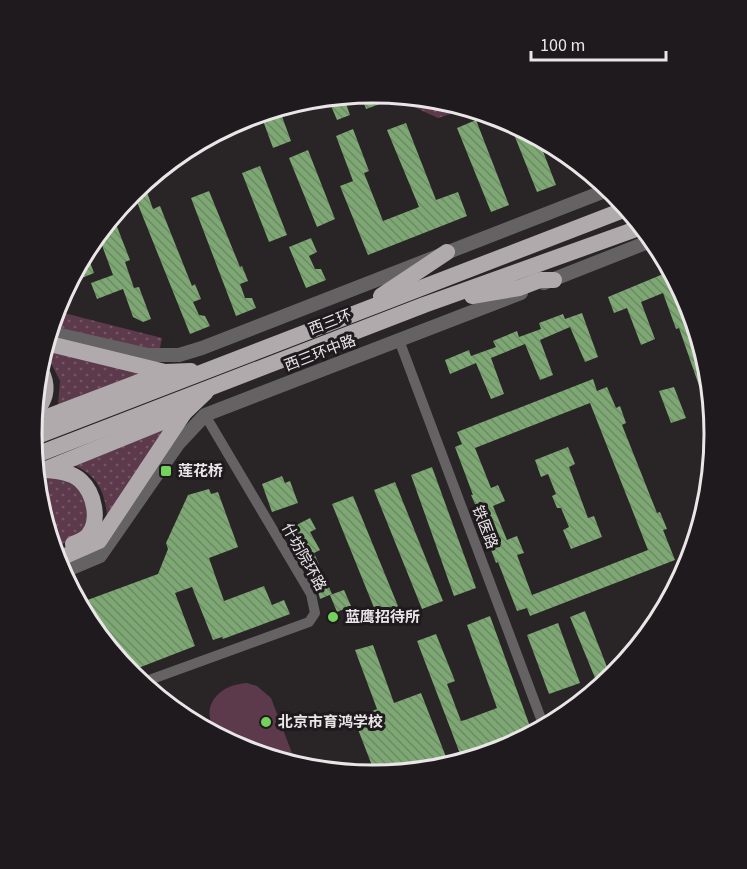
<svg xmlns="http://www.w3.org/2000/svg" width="747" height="869" viewBox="0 0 747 869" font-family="'Source Sans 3','Noto Sans SC',sans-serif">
  <defs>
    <pattern id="grass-dots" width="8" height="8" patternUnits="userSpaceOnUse" patternTransform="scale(1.5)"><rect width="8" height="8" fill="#5c3a4b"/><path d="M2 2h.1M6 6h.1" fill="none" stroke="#745665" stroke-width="1.8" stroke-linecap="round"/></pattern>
    <pattern id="building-back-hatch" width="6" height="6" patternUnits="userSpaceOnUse" patternTransform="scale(1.5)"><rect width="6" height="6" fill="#7da873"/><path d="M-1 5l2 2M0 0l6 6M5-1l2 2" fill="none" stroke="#6c8a66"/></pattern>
  </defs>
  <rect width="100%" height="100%" fill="#292426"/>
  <g fill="url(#grass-dots)">
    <path d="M388 95 456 109 457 112 438 118Z"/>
    <path d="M56 311 162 338 160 348 153 351 53 328Z"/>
    <path d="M49 349 142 372 58 405 60 381 47 355Z"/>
    <path d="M164 429 107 517C106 495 98 475 75 466Z"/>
    <path d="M47 478H56L72 484 84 495 88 504 86 528 79 537 54 547 41 480Z"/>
  </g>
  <path fill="#5c3a4b" d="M247 683 257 686 271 698 295 761C278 758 260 756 244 751 224 744 199 721 214 699 222 688 234 684 247 683Z"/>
  <g fill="url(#building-back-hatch)" fill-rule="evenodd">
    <path d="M374 93 380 104 366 109 361 95Z"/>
    <path d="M344 98 350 115 337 120 329 101Z"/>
    <path d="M280 111 291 141 273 148 261 115Z"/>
    <path d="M476 120 509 205 491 212 457 128Z"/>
    <path d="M509 122 539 141 556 185 537 192Z"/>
    <path d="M406 123 436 200 458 192 467 216 368 255 340 186 353 181 336 136 353 129 369 171 364 173 383 221 419 207 387 130Z"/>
    <path d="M308 150 335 219 317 227 289 158Z"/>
    <path d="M260 166 287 235 269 242 242 173Z"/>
    <path d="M144 184 153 209 160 206 192 286 195 284 201 299 193 302 199 315 205 316 210 326 190 334 137 202 132 204 129 197Z"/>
    <path d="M209 191 240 267 242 266 248 281 240 284 245 298H252L256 308 236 316 191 198Z"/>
    <path d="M114 219 130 260 125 262 134 288 139 287 151 319 143 322 133 317 123 289 97 299 91 283 113 275 100 240Z"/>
    <path d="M311 238 317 252 309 256 315 269H321L326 280 306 288 289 247Z"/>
    <path d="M88 257 94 273 72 282Z"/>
    <path d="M668 272 678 287 695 331 709 402 705 403 679 328 676 329 663 293 641 302 655 339 641 345 627 308 614 313 608 297Z"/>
    <path d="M582 313 598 357 585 362 570 327 540 340 553 375 540 380 525 344 491 358 504 394 491 399 476 363 450 374 445 360 469 350 471 356 496 347 493 341 517 331 519 337 541 329 539 323 563 314 565 319Z"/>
    <path d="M593 379 597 391 607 387 616 408 620 406 626 423 622 425 657 513 660 512 667 529 663 530 675 560 530 616 527 608 517 611 498 562 496 563 490 547 493 545 471 495H473L455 447 462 444 457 432ZM590 403 648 550 532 595 517 555 524 553 517 536 507 540 493 506 505 501 498 485 491 488 475 448Z"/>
    <path d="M674 387 686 418 671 423 659 391Z"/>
    <path d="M568 447 575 464 569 467 588 518 594 516 602 537 571 549 563 530 569 527 561 508H557L552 496 556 494 548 474 541 477 535 460Z"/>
    <path d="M432 467 476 588 454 596 411 475Z"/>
    <path d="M282 476 285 483 290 481 298 503 272 512 262 484Z"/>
    <path d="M395 482 443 601 422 609 374 490Z"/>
    <path d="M209 489 211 494 218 492 238 547 209 558 224 601 264 586 272 605 284 600 290 614 223 639 222 637 213 640 192 587 175 593 195 646 128 672 82 602 158 574 168 549 166 543 188 495Z"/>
    <path d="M353 496 400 611 379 620 332 504Z"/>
    <path d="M310 518 316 529 310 532 320 550 314 553 332 594 320 599 318 591 302 559 300 561 283 532Z"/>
    <path d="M344 590 351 606 337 612 330 595Z"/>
    <path d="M585 611 609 672 595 678 570 617Z"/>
    <path d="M490 616 532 732 509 747 495 752 462 759 417 641 436 634 455 681 447 684 461 721 465 720 497 708 467 625Z"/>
    <path d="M558 623 580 683 549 694 527 635Z"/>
    <path d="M373 645 394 703 421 693 448 762 376 776 354 719 377 709 355 650Z"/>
  </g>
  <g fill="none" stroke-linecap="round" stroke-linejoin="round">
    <g stroke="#656263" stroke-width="10">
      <path d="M399 340 543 724"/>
      <path d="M141 683 309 622 315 613 311 594 205 415"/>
    </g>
    <g stroke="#656263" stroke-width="14">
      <path d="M544 283 648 242"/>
      <path d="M52 333 148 355H179L202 348 610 189"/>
      <path d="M62 572 100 556 178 444 205 415 521 293"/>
    </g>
    <g stroke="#b0aaac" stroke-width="16">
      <path d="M381 296 447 252"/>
      <path d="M472 296 519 288 540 280H554"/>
      <path d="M50 344 165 372 191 371"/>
      <path d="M36 413C44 400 49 391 43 375"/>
      <path d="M34 422 165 372"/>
      <path d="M32 438 626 209"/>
      <path d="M36 455 424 305 639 228"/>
      <path d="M45 470C57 471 72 472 81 481 94 493 100 520 89 534 86 539 78 542 73 544"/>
      <path d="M39 472 184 413"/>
      <path d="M56 560 99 541 184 413 206 392"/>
    </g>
  </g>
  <g fill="#73d25c" stroke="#1f1a1d" stroke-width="2">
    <rect x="160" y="465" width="12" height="12" rx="3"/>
    <circle cx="333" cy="617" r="6"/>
    <circle cx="266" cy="722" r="6"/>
  </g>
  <g text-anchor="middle" stroke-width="6" stroke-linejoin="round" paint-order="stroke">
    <g font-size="15" fill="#eae6e8" stroke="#1f1a1d">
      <text transform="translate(330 322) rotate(-21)" y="5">西三环</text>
      <text transform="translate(320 353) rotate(-21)" y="5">西三环中路</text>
      <text transform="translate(485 527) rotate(69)" y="5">铁医路</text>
      <text transform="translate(304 557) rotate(61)" y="5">什坊院环路</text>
    </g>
    <g font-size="15" font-weight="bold" fill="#eae6e8" stroke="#1f1a1d" text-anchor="start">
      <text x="178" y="476">莲花桥</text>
      <text x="345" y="622">蓝鹰招待所</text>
      <text x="278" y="727">北京市育鸿学校</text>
    </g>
  </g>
  <path d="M0 0H747V869H0ZM42 434a331 331 0 1 1 662 0a331 331 0 1 1-662 0Z" fill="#1f1a1d" fill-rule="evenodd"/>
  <path fill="none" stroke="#eae6e8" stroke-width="3" d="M42 434a331 331 0 1 1 662 0a331 331 0 1 1-662 0Z"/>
  <path d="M531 51v9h135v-9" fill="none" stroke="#eae6e8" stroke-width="3"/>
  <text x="540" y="51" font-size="18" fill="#eae6e8" stroke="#1f1a1d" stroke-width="4.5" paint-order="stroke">100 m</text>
</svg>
